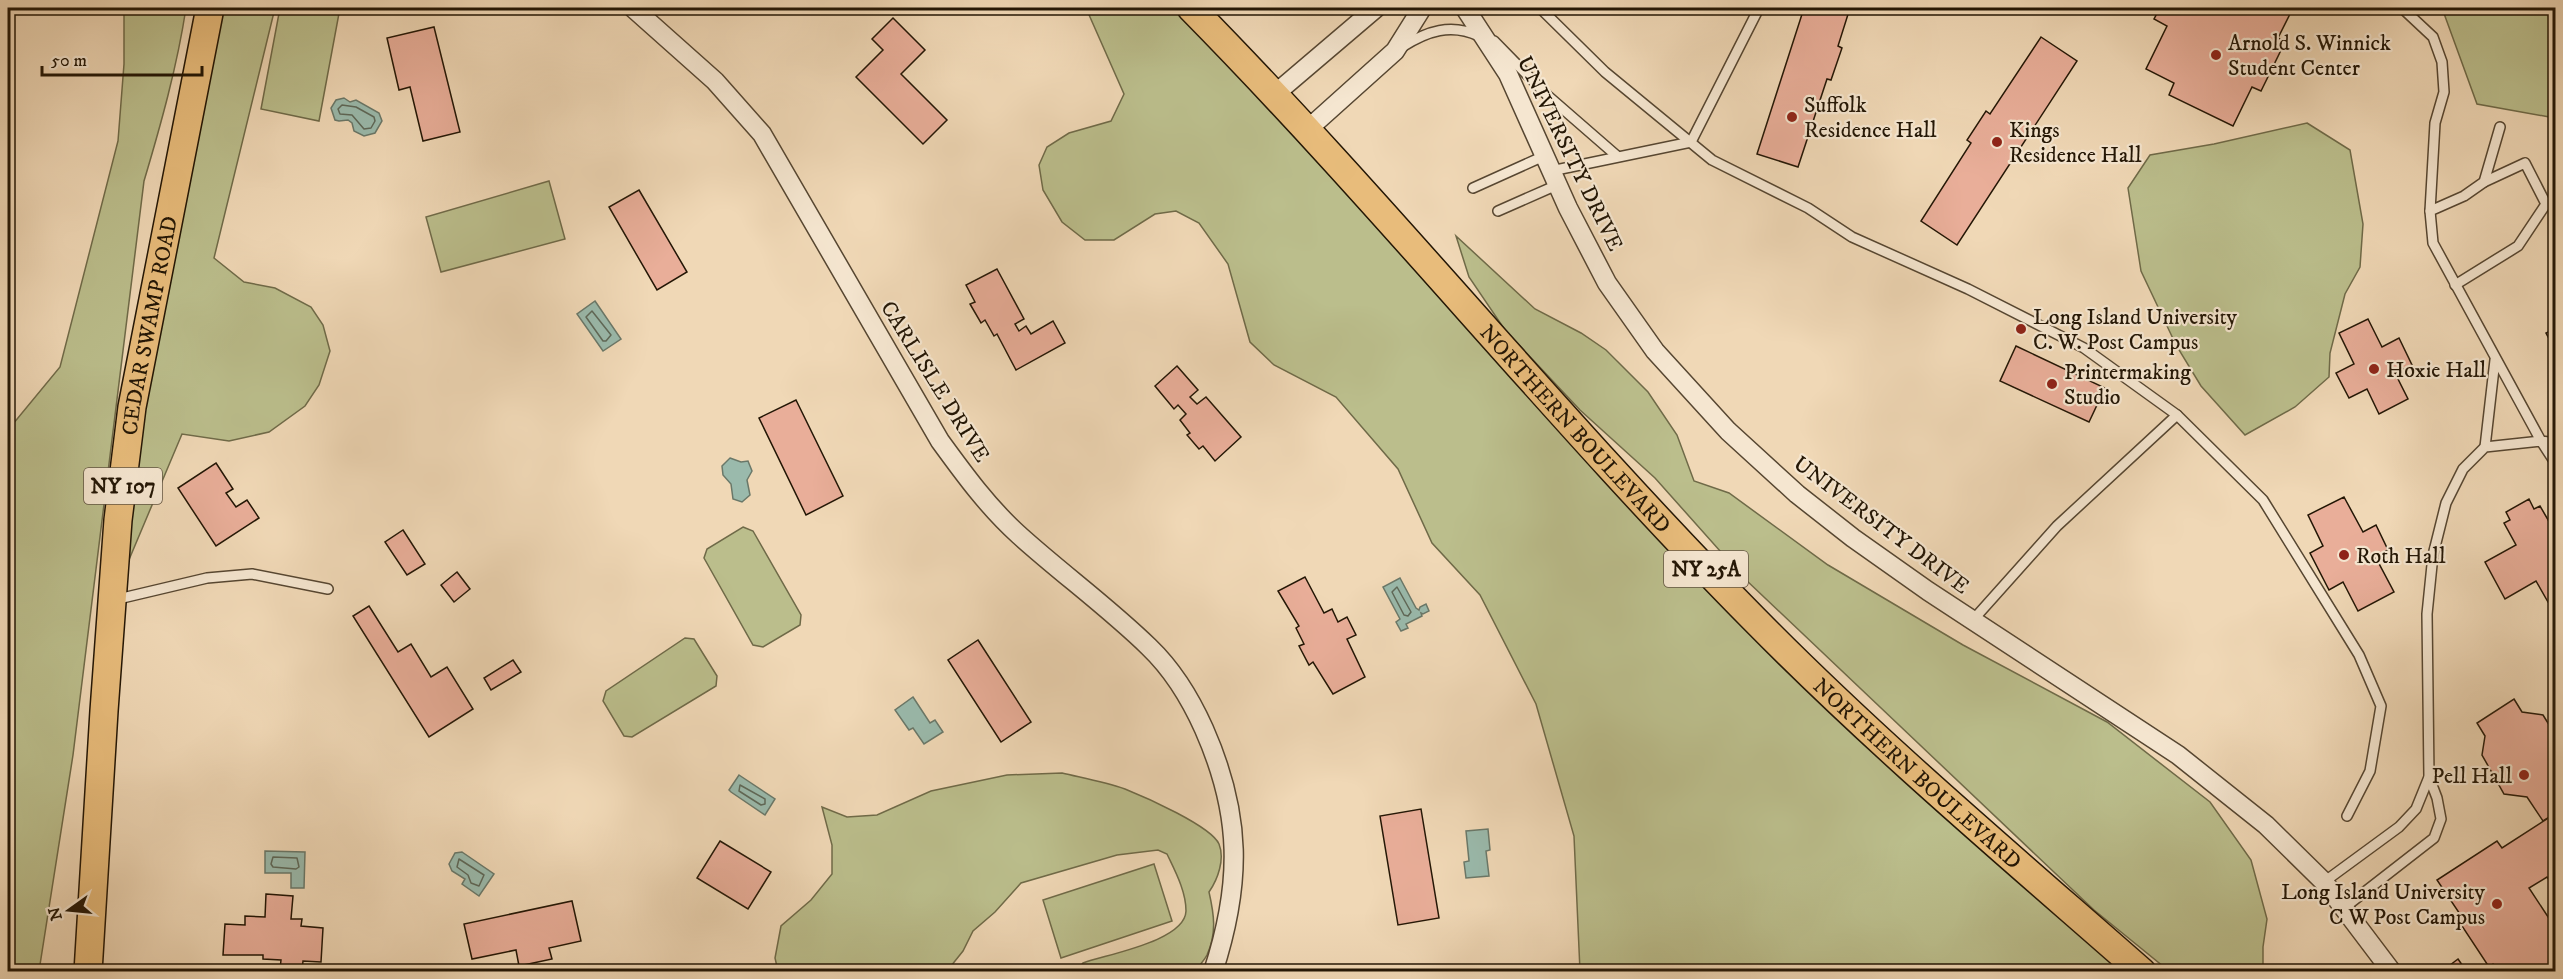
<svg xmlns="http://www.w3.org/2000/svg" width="2563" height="979" viewBox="0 0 2563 979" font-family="'IM FELL DW Pica',serif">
  <rect width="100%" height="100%" fill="#f0d8b6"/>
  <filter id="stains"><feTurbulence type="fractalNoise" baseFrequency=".00333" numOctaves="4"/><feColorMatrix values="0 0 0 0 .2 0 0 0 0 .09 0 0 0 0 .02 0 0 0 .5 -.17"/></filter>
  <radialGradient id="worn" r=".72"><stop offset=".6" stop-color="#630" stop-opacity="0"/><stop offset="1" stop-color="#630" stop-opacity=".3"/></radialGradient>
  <g fill="#bbbe8c" stroke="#6f6a48" stroke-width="1.5">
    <path d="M124 8H186C177 67 161 124 144 181L73 755 39 971H8V430L60 367 118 141 124 64Z"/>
    <path d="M210 8H275L214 258 244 282 275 288 311 307 323 325 330 351 319 385 305 406 269 432 229 441 182 434 112 600Z"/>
    <path d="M280 8H340L319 121 261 109Z"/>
    <path d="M1086 8H1191L1667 529 2142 971H1580L1574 836 1536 704 1480 595 1432 543 1398 469 1336 397 1274 365 1250 342 1228 264 1199 223 1176 211 1155 214 1114 240H1085L1062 222 1043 190 1039 165 1047 147 1069 133 1111 121 1124 94Z"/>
    <path d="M2442 8H2555V118L2477 104Z"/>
    <path d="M2307 123 2350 150 2363 224 2360 267 2345 294 2330 353 2329 377 2295 407 2245 435 2201 386 2176 345 2141 271 2128 188 2150 155 2214 144Z"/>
    <path d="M549 181 565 239 441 272 426 217Z"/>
    <path d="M1456 236 1535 309 1581 333 1606 350 1648 392 1677 435 1694 481 1729 493 1828 565 1963 645 2107 722 2210 802 2251 860 2267 919 2263 947V971H2169L2094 910 1745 579 1655 478 1580 410 1505 330 1469 277Z"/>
    <path d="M743 527 753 531 801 615 800 625 763 647 753 645 704 558 707 549Z"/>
    <path d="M685 638 694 639 717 676 716 686 632 737 624 736 603 701 606 691Z"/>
    <path d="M1062 773C1083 778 1105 782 1125 789 1145 797 1211 826 1219 844 1225 859 1218 879 1209 892 1214 914 1217 933 1207 955 1204 961 1199 965 1196 971H1077L1083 963C1108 954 1185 941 1186 911 1186 891 1175 871 1167 854L1158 850 1117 855 1021 883 995 912 973 931 963 951 947 971H778L775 958 781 926 811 900 832 874V845L822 807 847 817 877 815 931 791 1007 775Z"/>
    <path d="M1154 864 1172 921 1061 958 1043 900Z"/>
  </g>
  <g fill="#9abaac" stroke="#6a7869" stroke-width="1.5">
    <path d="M344 98 350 102 356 100 379 113 382 121 375 133 364 136 354 131 352 123 348 120 339 121 335 120 331 108 336 100Z"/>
    <path d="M595 301 621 339 603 351 577 314Z"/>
    <path d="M730 458 741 462 748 461 752 471 747 480 750 495 742 502 733 499 731 484 723 475 722 466Z"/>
    <path d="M1400 578 1416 608 1419 610 1420 607 1426 604 1429 611 1423 614 1421 613 1422 616 1406 624 1408 628 1401 631 1396 622 1400 619 1383 587Z"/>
    <path d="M913 697 930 723 935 720 943 732 924 744 913 728 909 730 895 710Z"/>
    <path d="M739 775 775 799 765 815 731 792 729 790Z"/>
    <path d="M1488 829 1490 850 1486 851 1489 876 1466 878 1464 862 1469 861 1466 831Z"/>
    <path d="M265 851 305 852 304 888H291V873H265Z"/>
    <path d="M462 852 494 874 479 896 462 884 465 879 452 871 449 864 455 853Z"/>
  </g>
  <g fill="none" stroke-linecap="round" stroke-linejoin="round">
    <g stroke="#5e6858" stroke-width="1.5">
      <path d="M342 105 356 107 374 117 375 121 371 128 364 129 352 115 340 114 338 109Z"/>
      <path d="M592 311 611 335 606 341H603L586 317Z"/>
      <path d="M1397 587 1411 612 1408 616 1404 615 1392 592Z"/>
      <path d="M740 785 765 799V804L761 805 739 791Z"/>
      <path d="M273 857 297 858 299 867 296 869 273 867 271 864Z"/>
      <path d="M459 859 484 875 479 886 471 883 468 875 457 867Z"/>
    </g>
  </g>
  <g fill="#e9ae99" stroke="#231605" stroke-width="1.5">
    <path d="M1804 8H1850L1838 46 1842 48 1831 80 1827 79 1798 167 1757 154Z"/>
    <path d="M2160 8H2293L2278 38 2285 42 2261 91 2252 87 2233 126 2169 95 2174 83 2146 69 2167 26 2154 19Z"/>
    <path d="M893 18 925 50 901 74 947 120 923 144 856 77 883 50 872 39Z"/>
    <path d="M434 27 460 132 423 141 410 87 399 90 387 38Z"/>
    <path d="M2041 37 2077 61 1957 245 1921 221 1971 143 1967 140 1986 111 1990 114Z"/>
    <path d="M639 190 687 272 657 290 609 207Z"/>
    <path d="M997 269 1024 319 1015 324 1019 331 1026 326 1031 334 1053 321 1065 343 1016 370 997 334 994 336 985 320 981 323 970 304 975 302 966 285Z"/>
    <path d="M2368 319 2382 347 2399 338 2412 365 2395 373 2408 399 2379 414 2367 389 2349 398 2336 373 2354 364 2339 333Z"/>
    <path d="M2556 328V352L2546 333Z"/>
    <path d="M2016 346 2105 388 2089 422 2000 381Z"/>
    <path d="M1177 366 1198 390 1190 397 1197 404 1206 397 1241 437 1215 461 1203 446 1199 449 1187 435 1190 433 1180 420 1186 414 1178 405 1174 409 1155 386Z"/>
    <path d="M796 400 843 496 806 515 759 418Z"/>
    <path d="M216 463 233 489 226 493 236 507 247 500 259 518 216 546 178 488Z"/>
    <path d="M2344 497 2363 532 2376 525 2388 550 2375 556 2394 592 2358 611 2343 582 2329 590 2310 553 2323 546 2308 515Z"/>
    <path d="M2529 499 2534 509 2540 506 2551 525 2556 523V597L2548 602 2536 581 2505 599 2485 562 2516 545 2504 523 2510 520 2506 512Z"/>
    <path d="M403 530 425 564 407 575 385 542Z"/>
    <path d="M457 572 470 589 454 602 441 585Z"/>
    <path d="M1305 577 1324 613 1332 609 1338 622 1347 617 1356 635 1347 639 1365 677 1333 694 1313 662 1309 665 1299 646 1304 644 1296 628 1299 626 1278 591Z"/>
    <path d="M369 606 398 652 411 644 431 677 447 667 473 709 429 737 353 616Z"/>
    <path d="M978 640 1031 722 1001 742 948 660Z"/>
    <path d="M513 660 521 672 491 690 484 678Z"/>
    <path d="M2514 699 2522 712 2543 715 2556 736V813L2543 821 2527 797 2504 794 2482 755 2485 736 2477 723Z"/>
    <path d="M1421 809 1439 918 1398 925 1380 816Z"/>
    <path d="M2556 813V882L2552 884 2547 877 2529 888 2556 929V972H2498L2493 964 2489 967 2460 923 2464 920 2437 880 2497 841 2502 848Z"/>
    <path d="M720 841 771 872 748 909 697 878Z"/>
    <path d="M266 894 293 896 291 919H302L301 926 323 928 321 962 303 961 302 971 280 969 281 960 263 959V955H223L225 924 245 925V916L265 917Z"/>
    <path d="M572 901 581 941 549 948 552 959 519 966 516 950 472 959 464 924Z"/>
    <path d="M2458 959 2467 972H2441Z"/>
  </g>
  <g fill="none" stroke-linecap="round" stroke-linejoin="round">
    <defs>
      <g id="lane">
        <path d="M1540 8 1605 72 1712 160 1808 208 1852 237 1968 289 2084 348 2177 415 2263 500 2359 655 2381 706 2370 771 2347 816"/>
        <path d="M2402 8 2433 37 2442 62 2444 92 2435 123 2430 211"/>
        <path d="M1494 41 1548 96 1617 156"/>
        <path d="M1402 47C1427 31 1451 23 1479 36"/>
        <path d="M2500 127 2484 182 2464 196 2430 211 2433 243 2541 441 2556 443"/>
        <path d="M1551 171 1691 142 1759 8"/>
        <path d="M1473 188 1544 156"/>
        <path d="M1498 211 1557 185"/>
        <path d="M2455 285 2518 246 2546 204 2525 163 2484 182"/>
        <path d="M2485 447 2495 360"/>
        <path d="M114 600 207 578 252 574 328 589"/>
        <path d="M1973 620 2057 526 2177 415"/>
        <path d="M2324 882 2399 827 2416 809 2429 777 2427 614 2433 555 2446 503 2463 469 2485 447 2541 441 2556 464"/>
        <path d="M2344 908 2434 838 2441 819 2437 798 2429 777"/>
      </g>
      <g id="street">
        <path d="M633 8 715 81 762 134 940 441C964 474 988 507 1019 535 1061 573 1108 607 1149 647 1173 670 1191 700 1204 729 1242 815 1242 883 1213 972"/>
        <path d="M1465 8 1508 74 1568 208 1607 283 1655 351 1728 431 1797 494 1853 538 1928 591 2178 755 2266 825 2324 882 2392 972"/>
        <path d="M1275 94 1376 8"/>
        <path d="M1307 130 1395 51 1422 8"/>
      </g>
      <g id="primary">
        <path id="s1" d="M1191 8C1385 205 1559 422 1754 619 1877 744 2010 856 2142 972"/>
        <path id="s2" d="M88 972 104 711 118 520 132 407 210 8"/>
      </g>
    </defs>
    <use href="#lane" stroke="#564631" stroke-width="12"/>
    <use href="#street" stroke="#564631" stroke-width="21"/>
    <use href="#primary" stroke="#231605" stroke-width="30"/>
    <use href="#lane" stroke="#f5e6d0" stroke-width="9"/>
    <use href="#street" stroke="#f5e6d0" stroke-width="18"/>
    <use href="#primary" stroke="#e8bc7b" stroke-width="27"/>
  </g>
  <g fill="#8f2418" stroke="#f5e6d0" stroke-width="2">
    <circle cx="2216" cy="55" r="6"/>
    <circle cx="1792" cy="117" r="6"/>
    <circle cx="1997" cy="142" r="6"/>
    <circle cx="2021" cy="329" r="6"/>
    <circle cx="2374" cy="369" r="6"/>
    <circle cx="2052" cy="384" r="6"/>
    <circle cx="2344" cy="555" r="6"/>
    <circle cx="2524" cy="775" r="6"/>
    <circle cx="2497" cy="904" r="6"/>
  </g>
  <g text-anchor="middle" stroke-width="4.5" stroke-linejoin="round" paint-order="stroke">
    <g fill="#f5e6d0" stroke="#625442" stroke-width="1.5">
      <rect x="84" y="468" width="78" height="36" rx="4.5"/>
      <rect x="1664" y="551" width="84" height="36" rx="4.5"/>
    </g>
    <g font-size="21" font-weight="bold" fill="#231605">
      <text x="123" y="493">NY 107</text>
      <text x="1706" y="576">NY 25A</text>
    </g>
    <g font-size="22" fill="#231605" stroke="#f5e6d0" text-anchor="start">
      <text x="2228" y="50">Arnold S. Winnick<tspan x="2228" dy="25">Student Center</tspan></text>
      <text x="1804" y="112">Suffolk<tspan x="1804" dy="25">Residence Hall</tspan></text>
      <text x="2009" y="137">Kings<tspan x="2009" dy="25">Residence Hall</tspan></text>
      <text x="2033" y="324">Long Island University<tspan x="2033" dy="25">C. W. Post Campus</tspan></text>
      <text x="2386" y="377">Hoxie Hall</text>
      <text x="2064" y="379">Printermaking<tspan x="2064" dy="25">Studio</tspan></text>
      <text x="2356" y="563">Roth Hall</text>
      <text x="2512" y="783" text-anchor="end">Pell Hall</text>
      <text x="2485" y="899" text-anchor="end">Long Island University<tspan x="2485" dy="25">C W Post Campus</tspan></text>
    </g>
    <g font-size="22" fill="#231605" stroke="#f5e6d0">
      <text transform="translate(1571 153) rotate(64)" y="8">UNIVERSITY DRIVE</text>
      <text dy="8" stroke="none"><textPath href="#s2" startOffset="650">CEDAR SWAMP ROAD</textPath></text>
      <text transform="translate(936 381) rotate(58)" y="8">CARLISLE DRIVE</text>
      <text dy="8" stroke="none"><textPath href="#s1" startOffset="570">NORTHERN BOULEVARD</textPath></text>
      <text transform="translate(1882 524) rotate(37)" y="8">UNIVERSITY DRIVE</text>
      <text dy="8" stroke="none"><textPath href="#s1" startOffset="1056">NORTHERN BOULEVARD</textPath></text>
    </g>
  </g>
  <rect width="2563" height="979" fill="none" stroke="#f0d8b6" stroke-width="30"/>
  <rect x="9" y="9" width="2545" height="961" fill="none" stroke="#231605" stroke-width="3"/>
  <rect x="15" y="15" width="2533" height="949" fill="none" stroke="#231605" stroke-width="1.5"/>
  <g transform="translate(69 910) rotate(255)" stroke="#f5e6d0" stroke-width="4.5" paint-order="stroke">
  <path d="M0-4.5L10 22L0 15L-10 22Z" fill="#231605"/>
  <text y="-9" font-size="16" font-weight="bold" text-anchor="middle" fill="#231605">N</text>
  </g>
  <path d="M42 66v9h160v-9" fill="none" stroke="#231605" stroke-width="3"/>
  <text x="51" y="66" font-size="18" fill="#231605" stroke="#f5e6d0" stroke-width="4.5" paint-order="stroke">50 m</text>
  <rect width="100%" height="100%" filter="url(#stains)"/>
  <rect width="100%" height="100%" fill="url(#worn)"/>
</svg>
